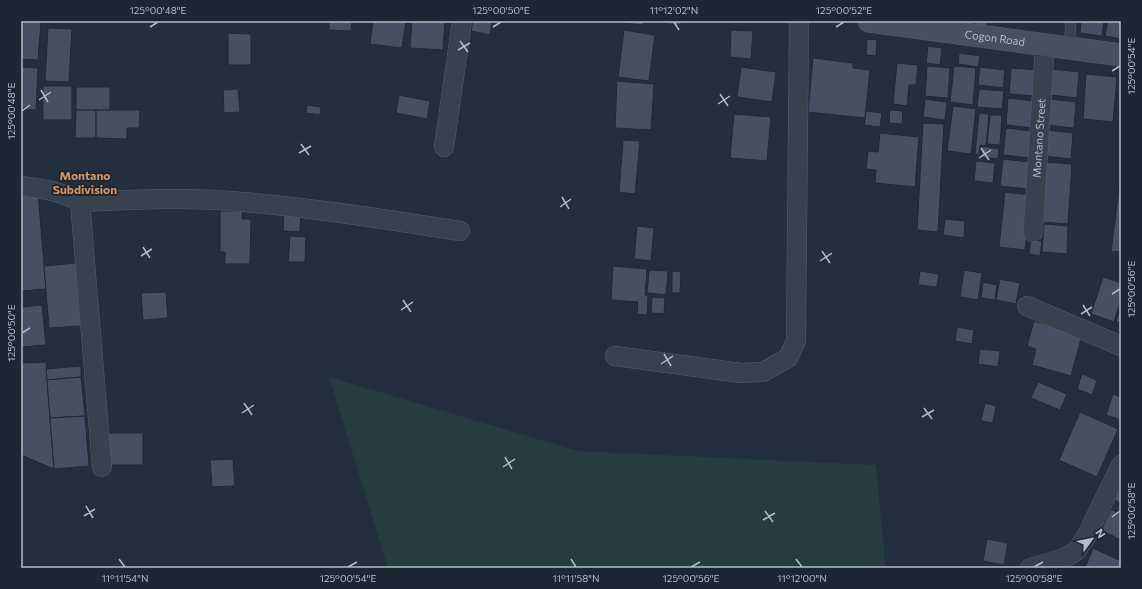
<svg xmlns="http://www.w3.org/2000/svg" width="1142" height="589" viewBox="0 0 1142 589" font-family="Commissioner,sans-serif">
  <rect width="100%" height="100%" fill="#242f3e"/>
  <path fill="#263c3f" d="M329 377 578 451 876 465 885 562 884 568H388Z"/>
  <g fill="#455162" stroke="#1f2835">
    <path d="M21 21 41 22 38 60 21 59Z"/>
    <path d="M329 21H352L351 31 329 30Z"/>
    <path d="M373 21H406L402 48 370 44Z"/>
    <path d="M412 21H445L443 50 410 48Z"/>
    <path d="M473 21H492L490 35 471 31Z"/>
    <path d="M622 21H644L643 25 622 23Z"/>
    <path d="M661 21H681V25L660 23Z"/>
    <path d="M976 21 987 22 986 29 975 27Z"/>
    <path d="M1081 21H1104L1102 36 1080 33Z"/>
    <path d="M1108 21H1121V39L1105 36Z"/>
    <path d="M48 28 72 29 69 82 45 81Z"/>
    <path d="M624 30 655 35 649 81 618 77Z"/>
    <path d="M731 30 753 31 751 59 730 57Z"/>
    <path d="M228 33 251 34V65H228Z"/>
    <path d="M867 39 877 40 876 56 866 55Z"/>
    <path d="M928 46 942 48 940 65 926 63Z"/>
    <path d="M959 53 980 56 978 67 958 64Z"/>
    <path d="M813 58 853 63V68L870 70 865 118 808 112Z"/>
    <path d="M897 63 918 65 916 85H909L907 106 893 104Z"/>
    <path d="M927 66 950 68 948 98 925 96Z"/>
    <path d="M954 66 976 68 973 105 950 102Z"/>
    <path d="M21 67 38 68 36 110 21 109Z"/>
    <path d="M741 67 776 72 772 102 737 97Z"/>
    <path d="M980 67 1005 70 1003 88 978 85Z"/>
    <path d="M1011 68 1038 70 1035 96 1009 94Z"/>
    <path d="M1052 69 1079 72 1077 98 1050 95Z"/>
    <path d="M1086 74 1117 77 1113 122 1083 119Z"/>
    <path d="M617 81 654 84 651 130 615 128Z"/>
    <rect x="43" y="86" width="29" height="34"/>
    <rect x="76" y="87" width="34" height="23"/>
    <path d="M238 89 240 112 224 113 223 90Z"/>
    <path d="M979 89 1004 91 1002 109 977 107Z"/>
    <path d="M399 95 430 101 427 119 396 113Z"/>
    <path d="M1008 98 1035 101 1032 128 1006 125Z"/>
    <path d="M925 99 947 102 945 120 923 117Z"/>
    <path d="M1050 99 1076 102 1074 128 1047 125Z"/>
    <path d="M307 105 321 107 320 115 306 113Z"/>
    <path d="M953 106 976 109 971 154 947 151Z"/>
    <path d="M76 110H96V138H75Z"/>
    <path d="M96 110H140L139 128H127V139L96 138Z"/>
    <path d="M890 110 903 111 902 124 889 123Z"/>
    <path d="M866 111 882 113 880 127 864 125Z"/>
    <path d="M979 113 989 114 986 146 980 145 979 154H975Z"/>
    <path d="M734 114 771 117 767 161 730 158Z"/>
    <path d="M990 115H1002L1000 145 987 144Z"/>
    <path d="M923 123 944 124 938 232 917 230Z"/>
    <path d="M1006 128 1032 131 1030 158 1003 155Z"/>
    <path d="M1047 130 1073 133 1071 159 1044 156Z"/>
    <path d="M880 133 919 137 915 187 875 183 876 170 866 169 868 151 878 152Z"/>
    <path d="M623 140 640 141 635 194 619 192Z"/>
    <path d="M982 146 999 149 998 159 981 157Z"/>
    <path d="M1003 159 1029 162 1027 189 1000 186Z"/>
    <path d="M976 161 995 163 993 183 974 181Z"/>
    <path d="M1046 162 1072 164 1068 224 1043 222Z"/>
    <path d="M1121 174V251L1111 252Z"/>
    <path d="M21 191 38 192 46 289 21 291Z"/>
    <path d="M1005 192 1031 195 1025 250 999 247Z"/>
    <path d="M284 210 301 211 300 232 283 231Z"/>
    <path d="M220 211H242V219H251L250 264H225V252H220Z"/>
    <path d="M945 219 965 221 964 238 943 235Z"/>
    <path d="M1044 224 1068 226 1067 254 1042 252Z"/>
    <path d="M637 226 654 228 651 261 634 259Z"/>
    <path d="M290 236 306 237 305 262H288Z"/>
    <path d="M1031 240 1042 241 1040 256 1029 254Z"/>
    <path d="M76 263 81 326 49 328 44 266Z"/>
    <path d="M613 266 647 269 645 295H648L647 315 637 314 638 302 611 300Z"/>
    <path d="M649 270 668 271 666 295 647 293Z"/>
    <path d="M964 270 982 273 978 300 960 297Z"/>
    <path d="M672 271 681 272 680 293H672Z"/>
    <path d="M920 271 939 274 937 287 918 285Z"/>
    <path d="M1103 277 1121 283V299L1114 322 1091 314Z"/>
    <path d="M1000 279 1020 283 1016 304 996 300Z"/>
    <path d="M983 282 997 285 995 300 981 298Z"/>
    <path d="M166 292 168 318 143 320 141 293Z"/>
    <path d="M652 297 665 298 664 314 651 313Z"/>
    <path d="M42 305 46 345 21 347V307Z"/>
    <path d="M1121 306V323L1116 322Z"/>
    <path d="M1034 321 1082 335 1071 376 1032 365 1036 349 1027 346Z"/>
    <path d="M957 327 974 330 972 344 955 341Z"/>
    <path d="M980 349 1000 351 998 367 978 364Z"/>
    <path d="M46 362 50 418 54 469 21 455V363Z"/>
    <path d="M81 366V377L47 380 46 369Z"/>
    <path d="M1082 374 1097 380 1092 395 1077 389Z"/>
    <path d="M81 377 85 416 50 418 47 380Z"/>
    <path d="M1038 382 1067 394 1060 410 1031 398Z"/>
    <path d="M1113 394 1121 397V420L1106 415Z"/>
    <path d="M985 403 996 406 993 423 981 421Z"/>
    <path d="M1080 412 1118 429 1097 477 1059 460Z"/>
    <path d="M85 416 89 466 54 469 50 418Z"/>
    <rect x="108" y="433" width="35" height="32"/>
    <path d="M233 459 235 486 212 487 210 460Z"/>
    <path d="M1117 490 1121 492 1120 503 1113 499Z"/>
    <path d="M1111 509 1121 514V540L1101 530Z"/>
    <path d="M987 539 1008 543 1004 565 983 561Z"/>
    <path d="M1093 548 1121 561V568H1085Z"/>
  </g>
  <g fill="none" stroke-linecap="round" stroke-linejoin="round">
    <defs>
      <path id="lane" d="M1069 48 1071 21"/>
      <g id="street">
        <path d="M444 147 462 21"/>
        <path d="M21 186C42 189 61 191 80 202L102 467"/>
        <path d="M80 202C130 200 181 197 231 201 308 207 384 219 460 231"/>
        <path id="s1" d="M1033 232 1045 45"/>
        <path d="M1027 306 1121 346"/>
        <path d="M615 356 741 373 763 372 788 358 796 341 799 21"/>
        <path d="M1030 568 1065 558 1076 551 1086 537 1121 465"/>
      </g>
      <g id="secondary">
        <path id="s2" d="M869 21 1121 55"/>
      </g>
    </defs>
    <use href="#lane" stroke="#565f6c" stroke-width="11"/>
    <use href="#street" stroke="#565f6c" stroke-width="20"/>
    <use href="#secondary" stroke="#565f6c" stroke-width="23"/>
    <use href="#lane" stroke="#38414e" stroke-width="10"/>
    <use href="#street" stroke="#38414e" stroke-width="19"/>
    <use href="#secondary" stroke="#465061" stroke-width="22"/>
  </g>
  <path fill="none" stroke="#b4bcc9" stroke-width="1.5" d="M674 22 679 30M150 27 158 22M493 27 501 22M836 27 844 22M460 41 468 52M458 50 470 43M1112 71 1120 66M41 90 48 102M720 94 728 106M39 100 51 92M718 104 730 96M22 111 30 105M301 144 309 155M981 148 989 160M299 153 311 146M979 158 991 150M562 197 569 209M560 207 571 199M143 247 150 258M822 251 830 263M141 256 152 249M820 261 832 253M1112 294 1120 289M403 300 411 312M1083 305 1090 316M401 310 413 302M1081 314 1092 307M22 333 30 328M664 354 671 366M661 364 673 356M244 403 252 415M924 408 932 419M242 413 254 405M922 417 934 410M505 457 512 469M503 467 515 459M86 506 93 518M765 511 773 522M84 516 95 509M1112 517 1120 511M763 520 775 513M119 559 125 567M571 559 576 567M796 559 802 567M348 567 357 562M691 567 700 562M1034 567 1043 562"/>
  <g text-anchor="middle" stroke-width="4" stroke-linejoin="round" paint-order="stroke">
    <g font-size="11" fill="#b4bcc9" stroke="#1d2633">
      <text dy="4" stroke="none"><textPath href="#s2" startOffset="127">Cogon Road</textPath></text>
      <text dy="4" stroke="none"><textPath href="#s1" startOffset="94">Montano Street</textPath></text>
    </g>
    <g font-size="12" font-weight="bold" fill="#d59563" stroke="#1d2633">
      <text x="85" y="180">Montano<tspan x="85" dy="14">Subdivision</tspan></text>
    </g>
  </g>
  <rect width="1142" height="589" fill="none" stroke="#1d2633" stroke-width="44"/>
  <g transform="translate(1092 539) rotate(57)" stroke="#1d2633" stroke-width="3" paint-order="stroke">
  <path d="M0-3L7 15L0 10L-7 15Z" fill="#b4bcc9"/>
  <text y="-6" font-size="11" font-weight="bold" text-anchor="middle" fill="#b4bcc9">N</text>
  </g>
  <rect x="22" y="22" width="1098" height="545" fill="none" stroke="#b4bcc9" stroke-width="1.5"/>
  <g font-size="10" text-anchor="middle" fill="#b4bcc9">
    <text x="158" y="14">125°00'48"E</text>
    <text x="501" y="14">125°00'50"E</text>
    <text x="674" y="14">11°12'02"N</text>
    <text x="844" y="14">125°00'52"E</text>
    <text transform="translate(1131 66) rotate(-90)" y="4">125°00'54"E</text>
    <text transform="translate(11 111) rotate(-90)" y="4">125°00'48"E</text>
    <text transform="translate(1131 289) rotate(-90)" y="4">125°00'56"E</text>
    <text transform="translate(11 333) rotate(-90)" y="4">125°00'50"E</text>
    <text transform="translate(1131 511) rotate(-90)" y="4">125°00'58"E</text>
    <text x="125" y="582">11°11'54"N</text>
    <text x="348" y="582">125°00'54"E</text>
    <text x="576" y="582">11°11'58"N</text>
    <text x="691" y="582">125°00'56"E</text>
    <text x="802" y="582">11°12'00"N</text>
    <text x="1034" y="582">125°00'58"E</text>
  </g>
</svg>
